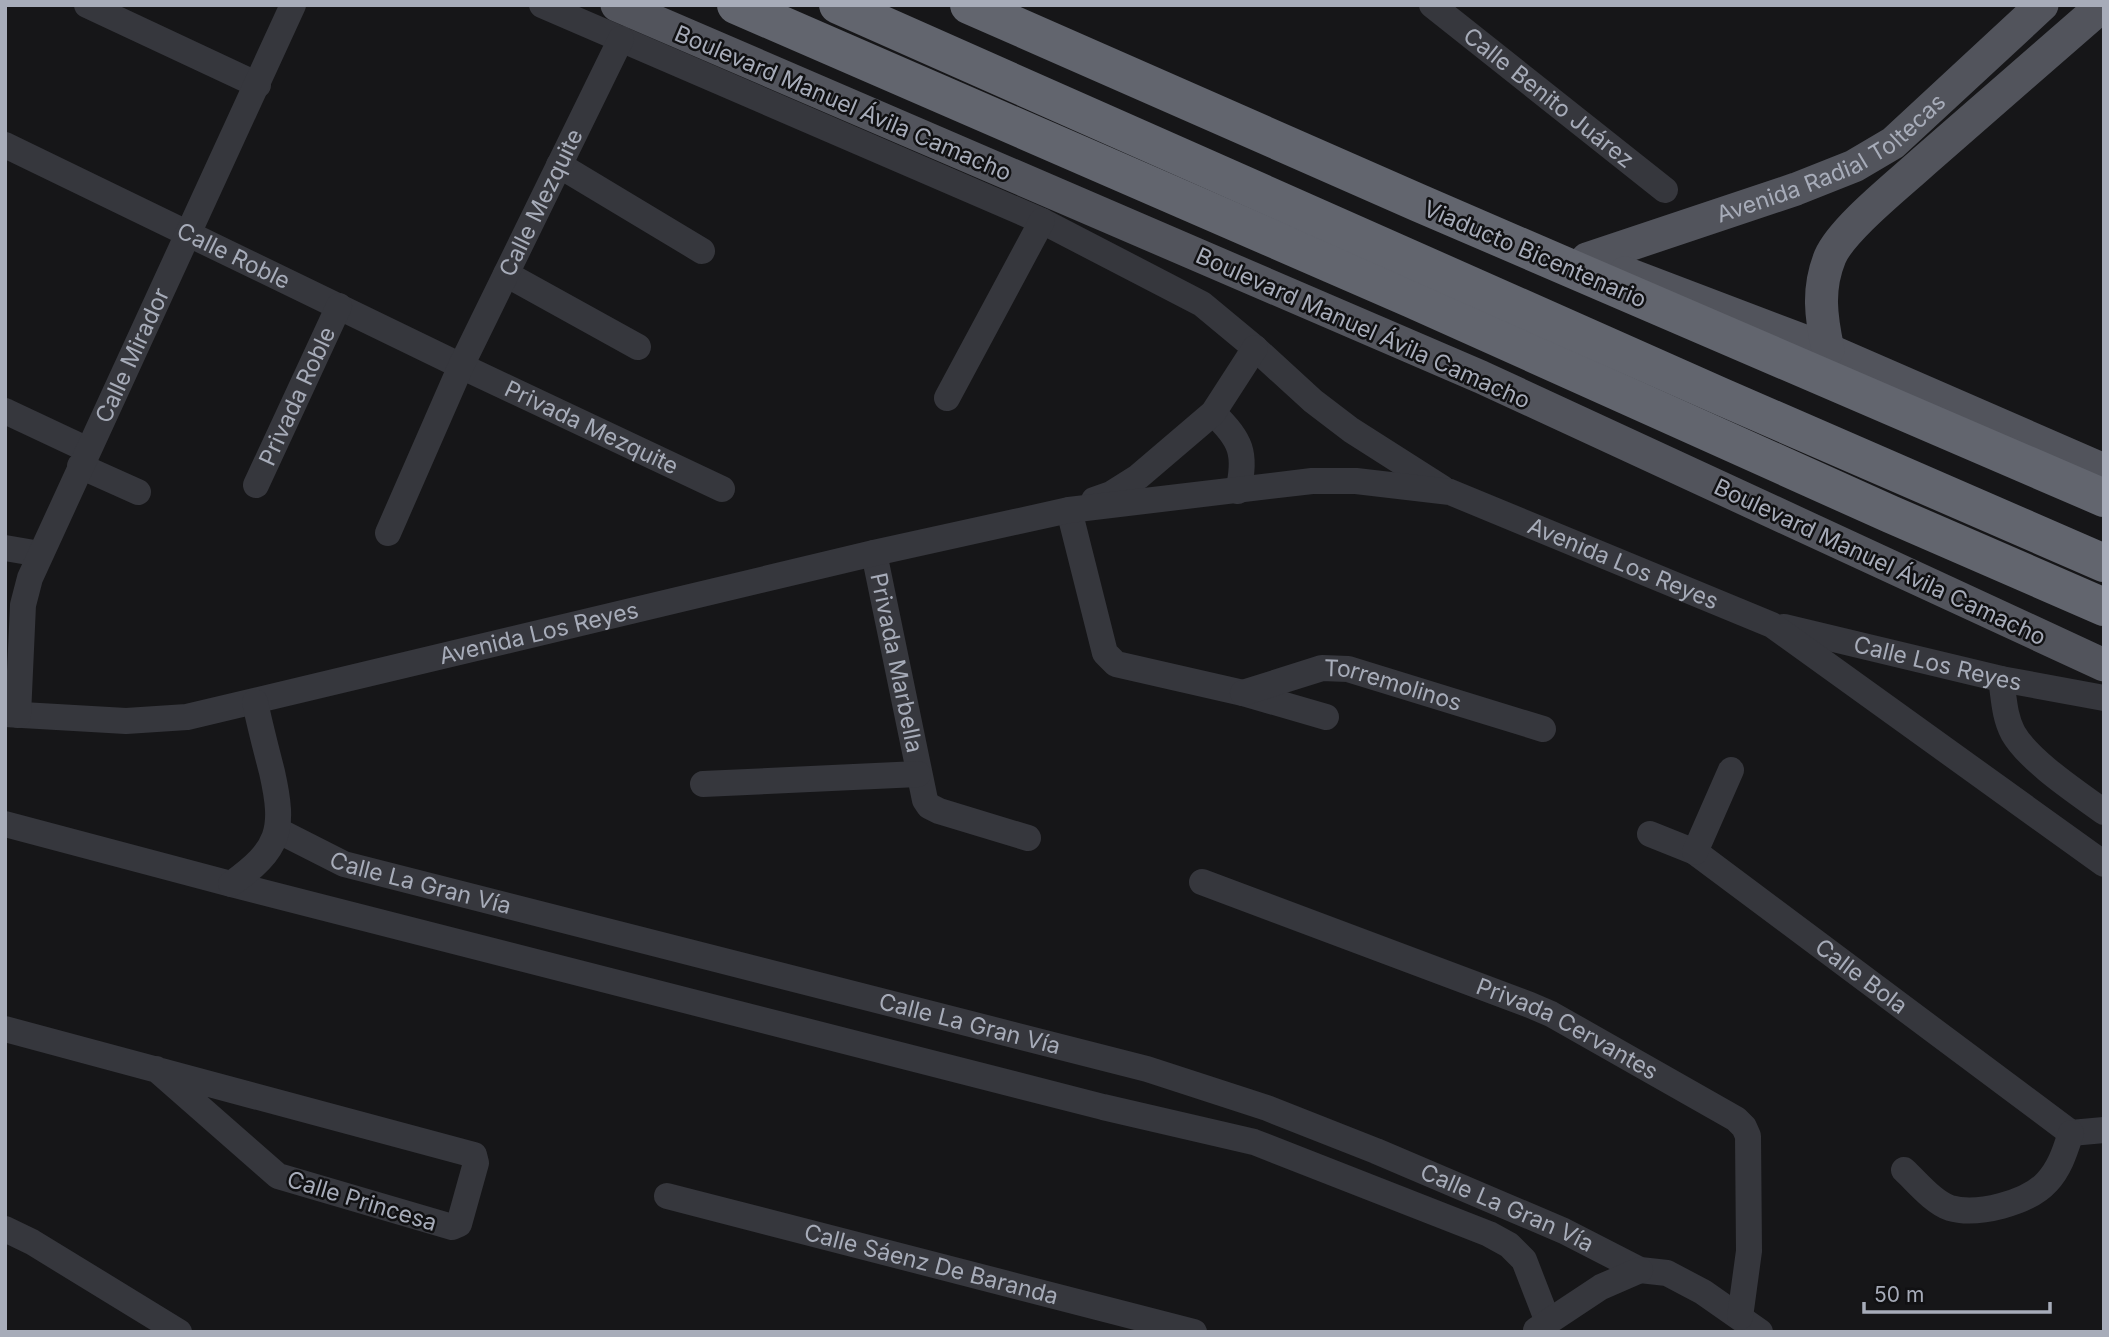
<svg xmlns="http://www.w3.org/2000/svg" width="2109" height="1337" viewBox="0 0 2109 1337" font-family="Inter,sans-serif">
  <rect width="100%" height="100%" fill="#161618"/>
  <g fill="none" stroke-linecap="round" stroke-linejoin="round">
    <g stroke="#36373d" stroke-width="26">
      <path d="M87 5 258 85"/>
      <path d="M542 5 1042 221 1202 304 1255 348 1313 401 1351 430 1442 488"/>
      <path id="s1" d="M1432 5 1665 190"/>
      <path id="s2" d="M5 145 461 366 722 489"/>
      <path d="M559 165 702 251"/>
      <path d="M506 274 638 347"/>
      <path d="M947 398 1042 221"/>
      <path d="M5 411 88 450"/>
      <path d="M1213 413C1241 439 1247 454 1238 491"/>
      <path d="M80 466 138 492"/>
      <path id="s3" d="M256 485 339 306"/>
      <path d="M1094 500 1111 494 1138 477 1213 413 1255 348"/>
      <path d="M1069 510 1105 653 1116 664 1243 693 1326 717"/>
      <path id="s4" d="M388 533 461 366 621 39"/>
      <path d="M5 548 40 554"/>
      <path id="s5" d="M874 553 925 800 929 806 939 811 1028 838"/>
      <path id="s6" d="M1784 627 2001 679 2104 698"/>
      <path d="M2001 679C2004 697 2004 716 2013 733 2029 761 2078 793 2104 812"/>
      <path id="s7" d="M1243 693 1322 668 1348 669 1543 729"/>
      <path id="s8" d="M5 714 126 721 187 717 874 553 1069 510 1312 481H1356L1450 492 1772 625 2104 864"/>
      <path id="s9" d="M18 715 23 605 30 578 293 5"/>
      <path d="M703 784 918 774"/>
      <path d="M5 824 231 884 1103 1107 1254 1142 1489 1234 1509 1245 1524 1260 1548 1322"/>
      <path id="s10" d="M277 830 344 864 1147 1069 1267 1108 1376 1151 1564 1231 1640 1270 1667 1273 1703 1292 1760 1332"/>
      <path id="s11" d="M1650 834 1695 852 2071 1133 2104 1130"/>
      <path d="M1695 852 1731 770"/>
      <path id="s12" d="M1202 882 1530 1005 1551 1014 1736 1119 1744 1127 1748 1136 1749 1251 1740 1317"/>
      <path d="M231 884C280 849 285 830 272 772 266 749 260 726 255 702"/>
      <path d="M5 1029 474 1155 476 1163 459 1224 452 1227 278 1176 156 1069"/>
      <path d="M1904 1170C1917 1182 1933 1202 1950 1208 1977 1216 2028 1203 2047 1182 2060 1168 2065 1151 2071 1133"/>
      <path id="s13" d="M667 1196 1194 1332"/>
      <path d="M5 1229 32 1242 179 1332"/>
      <path d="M1536 1330 1601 1287 1640 1270"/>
    </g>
    <g stroke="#52545c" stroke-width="33">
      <path d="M617 5 1481 377 2104 665"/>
      <path id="s14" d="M1587 259 1796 189 1854 166 1893 143 2042 5"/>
      <path d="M1625 273 1828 350 2104 470"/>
      <path d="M1828 350C1821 317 1817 289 1830 257 1842 229 1899 184 1923 162 1983 110 2043 58 2103 5"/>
    </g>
    <g stroke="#62656e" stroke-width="38">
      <path d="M736 5 1412 299 1890 514 2104 607"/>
      <path d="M838 5 1720 396 2104 563"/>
      <path d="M969 5 1419 203 2104 498"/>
    </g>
  </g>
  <g text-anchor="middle" stroke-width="5" stroke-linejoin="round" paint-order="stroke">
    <g font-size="23" fill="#a7acb9" stroke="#111113">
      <text dy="8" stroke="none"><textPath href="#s1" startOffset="149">Calle Benito Juárez</textPath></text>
      <text transform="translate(843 103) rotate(23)" y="8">Boulevard Manuel Ávila Camacho</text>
      <text dy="8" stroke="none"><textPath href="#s14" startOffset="266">Avenida Radial Toltecas</textPath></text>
      <text dy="8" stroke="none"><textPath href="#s4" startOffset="364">Calle Mezquite</textPath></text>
      <text transform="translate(1535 254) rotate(23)" y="8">Viaducto Bicentenario</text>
      <text dy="8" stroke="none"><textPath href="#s2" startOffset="254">Calle Roble</textPath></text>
      <text transform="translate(1363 328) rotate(24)" y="8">Boulevard Manuel Ávila Camacho</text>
      <text dy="8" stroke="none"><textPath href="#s9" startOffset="383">Calle Mirador</textPath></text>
      <text dy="8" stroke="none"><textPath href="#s3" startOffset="98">Privada Roble</textPath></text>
      <text dy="8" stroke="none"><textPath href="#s2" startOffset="651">Privada Mezquite</textPath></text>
      <text transform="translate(1880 562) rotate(25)" y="8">Boulevard Manuel Ávila Camacho</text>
      <text dy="8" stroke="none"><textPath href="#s8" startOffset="1659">Avenida Los Reyes</textPath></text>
      <text dy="8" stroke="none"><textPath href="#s8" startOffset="544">Avenida Los Reyes</textPath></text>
      <text dy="8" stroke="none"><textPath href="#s6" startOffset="158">Calle Los Reyes</textPath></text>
      <text dy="8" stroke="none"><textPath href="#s5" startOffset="112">Privada Marbella</textPath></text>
      <text dy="8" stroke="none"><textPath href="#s7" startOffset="156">Torremolinos</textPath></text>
      <text dy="8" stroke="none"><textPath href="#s10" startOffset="154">Calle La Gran Vía</textPath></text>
      <text dy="8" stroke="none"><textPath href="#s11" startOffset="256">Calle Bola</textPath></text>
      <text dy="8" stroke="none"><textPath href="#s10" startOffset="721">Calle La Gran Vía</textPath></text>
      <text dy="8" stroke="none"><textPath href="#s12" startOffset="394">Privada Cervantes</textPath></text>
      <text transform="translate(362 1201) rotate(17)" y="8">Calle Princesa</text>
      <text dy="8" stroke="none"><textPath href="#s10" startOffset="1290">Calle La Gran Vía</textPath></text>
      <text dy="8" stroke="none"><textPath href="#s13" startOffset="273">Calle Sáenz De Baranda</textPath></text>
    </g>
  </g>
  <rect width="2109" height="1337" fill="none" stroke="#a7acb9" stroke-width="14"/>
  <path d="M1864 1302v10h186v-10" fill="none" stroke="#a7acb9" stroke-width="3.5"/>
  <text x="1874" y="1302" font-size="21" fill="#a7acb9" stroke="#111113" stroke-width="5" paint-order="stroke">50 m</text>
</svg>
